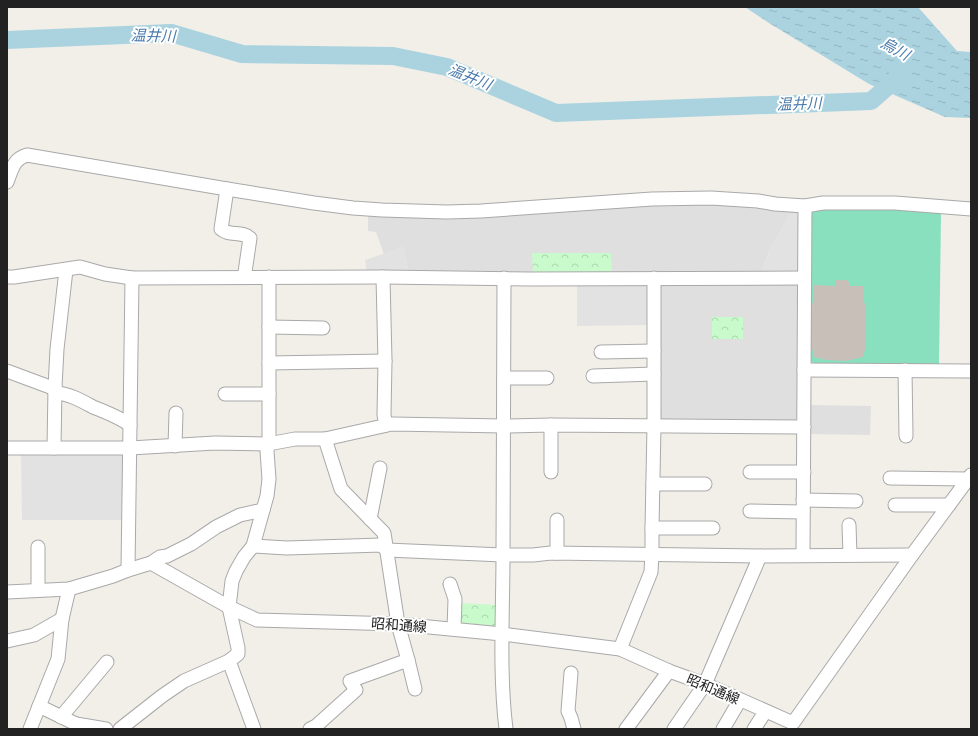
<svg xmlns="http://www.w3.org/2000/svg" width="978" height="736" viewBox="0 0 978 736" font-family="Montserrat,'Noto Sans JP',sans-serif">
  <defs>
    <pattern id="park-crowns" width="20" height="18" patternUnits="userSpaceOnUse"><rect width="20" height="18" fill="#c8facc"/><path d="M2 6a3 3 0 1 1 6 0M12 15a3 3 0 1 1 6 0" fill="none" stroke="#acd6af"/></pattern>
    <pattern id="water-ripples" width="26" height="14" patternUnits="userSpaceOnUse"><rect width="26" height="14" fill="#aad3df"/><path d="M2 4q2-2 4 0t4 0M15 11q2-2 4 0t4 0" fill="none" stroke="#92b5bf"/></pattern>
  </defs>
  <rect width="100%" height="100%" fill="#f2efe9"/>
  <g fill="#e0dfdf">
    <path d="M680 204 754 205 792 210 770 250 760 275 409 274 403 247 384 254 376 232 368 231V213L603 208Z"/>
    <path d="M657 284 798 285V418L794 421 661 420 657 417Z"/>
    <path d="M809 405 871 406 870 435 809 434Z"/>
  </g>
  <g fill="url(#park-crowns)">
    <path d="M532 253H611L612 275H533Z"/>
    <rect x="712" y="317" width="31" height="22"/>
    <path d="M460 603 499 605 500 627 459 625Z"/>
  </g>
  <path fill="#88e0be" d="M823 207 935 210 941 213 939 366 813 363 808 358 810 212 814 209Z"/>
  <g fill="#e2e2e2">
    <path d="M792 210H799V276L760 275 770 250Z"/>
    <path d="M403 247 409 274H367L365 260Z"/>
    <path d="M577 282H649V325L577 326Z"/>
    <path d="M124 454V520H22L21 455Z"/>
  </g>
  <path fill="url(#water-ripples)" d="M745 7H918L957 51 971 52V118L945 117 869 84 769 23Z"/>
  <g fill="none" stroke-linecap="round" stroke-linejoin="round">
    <path stroke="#aad3df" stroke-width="18" d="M7 40 171 33 242 54 393 56 447 67 556 113 871 101 902 74"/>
  </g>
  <path fill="#c7bfb8" d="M835 280H847V282H850V286H863V303H866V351H863V357L846 361 826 360 814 357V350H812V303H813L814 285 835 286Z"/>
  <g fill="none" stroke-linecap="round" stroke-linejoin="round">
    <defs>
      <g id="minor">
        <path d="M7 182C12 170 13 159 27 155L227 189 314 203 353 208 382 210 447 212 481 211 652 199 711 198 758 201 775 204 805 206 823 203H895L971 209"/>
        <path d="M227 189 221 229C228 236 243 231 250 238L245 272 246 277"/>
        <path d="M7 277H14L80 267 105 274 132 278 383 277 530 279 804 278"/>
        <path d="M383 277 385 361 384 415 386 425"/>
        <path d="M504 278C504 370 504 462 503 554 503 612 499 672 506 729"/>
        <path d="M269 327 323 328"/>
        <path d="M601 352 654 351"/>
        <path d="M269 363 385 361"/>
        <path d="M804 370 971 371"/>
        <path d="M905 370 906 436"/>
        <path d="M7 371 50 387H55"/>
        <path d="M593 376 654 374"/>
        <path d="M504 378H547"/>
        <path d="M55 393C68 393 82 401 93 407 106 412 119 417 130 425"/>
        <path d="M225 394H269"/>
        <path d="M551 425V472"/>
        <path d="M325 439 341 489 384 533 398 624 408 660 415 689"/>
        <path d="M175 446 176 413"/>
        <path d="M7 448H130L215 443 268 444 295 439H325L392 424 504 426 551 425 804 427"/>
        <path d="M54 448 55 387 57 349 66 270"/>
        <path d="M750 472H804"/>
        <path d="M890 478 968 479"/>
        <path d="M653 484H705"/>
        <path d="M803 500 856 501"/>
        <path d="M895 505H949"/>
        <path d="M750 511 803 512"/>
        <path d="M370 519 380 468"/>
        <path d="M557 520V553"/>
        <path d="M849 525 850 555"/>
        <path d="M652 528H713"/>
        <path d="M253 546 287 548 381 545 387 550 503 555H533L551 553 760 556 912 555"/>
        <path d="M803 555 805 206"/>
        <path d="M151 563 160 557 167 556 191 544 216 527 240 515 263 510"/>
        <path d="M128 570 132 278"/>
        <path d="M450 584 455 599 454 629"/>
        <path d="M38 590V547"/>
        <path d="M7 592 69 589 113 576 128 570 151 563 229 607 257 620 398 624 502 634 620 649 669 671 705 684 793 723 912 555 971 475"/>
        <path d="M7 641 34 635 62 619"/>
        <path d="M620 649 651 572 652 554V528L654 426V278"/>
        <path d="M571 673 568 711 571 718 574 729"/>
        <path d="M39 706 76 724 82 729"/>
        <path d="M61 717 107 662"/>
        <path d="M76 724 106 729"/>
        <path d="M30 729 58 659 62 619 69 589"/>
        <path d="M120 729 162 696 184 681 229 661"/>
        <path d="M254 729 229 661 238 654V648L229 607 232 581 236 571 244 557 253 546 263 510 267 496 269 479 267 451 269 437V277"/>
        <path d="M310 729 316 726 356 690 350 681 408 660"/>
        <path d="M626 729 669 671"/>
        <path d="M674 729 705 684 760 556"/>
        <path d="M723 729 740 700"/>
        <path d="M754 729 765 712"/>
      </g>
    </defs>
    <use href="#minor" stroke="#a9a9a9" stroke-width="15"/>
    <use href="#minor" stroke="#fff" stroke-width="13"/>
  </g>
  <g text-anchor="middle" stroke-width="4" stroke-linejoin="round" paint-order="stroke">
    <g font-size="14" fill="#222" stroke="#fff">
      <text transform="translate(399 625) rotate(4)" y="5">昭和通線</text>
      <text transform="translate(713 689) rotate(23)" y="5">昭和通線</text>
    </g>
    <g font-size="15" font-style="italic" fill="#4a7aab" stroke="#fff">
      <text transform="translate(153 36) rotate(1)" y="5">温井川</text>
      <text transform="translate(895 49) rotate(28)" y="5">烏川</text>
      <text transform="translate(470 77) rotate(22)" y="5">温井川</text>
      <text transform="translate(799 104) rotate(-2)" y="5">温井川</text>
    </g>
  </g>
  <rect width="978" height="736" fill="none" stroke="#222222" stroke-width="16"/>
</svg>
